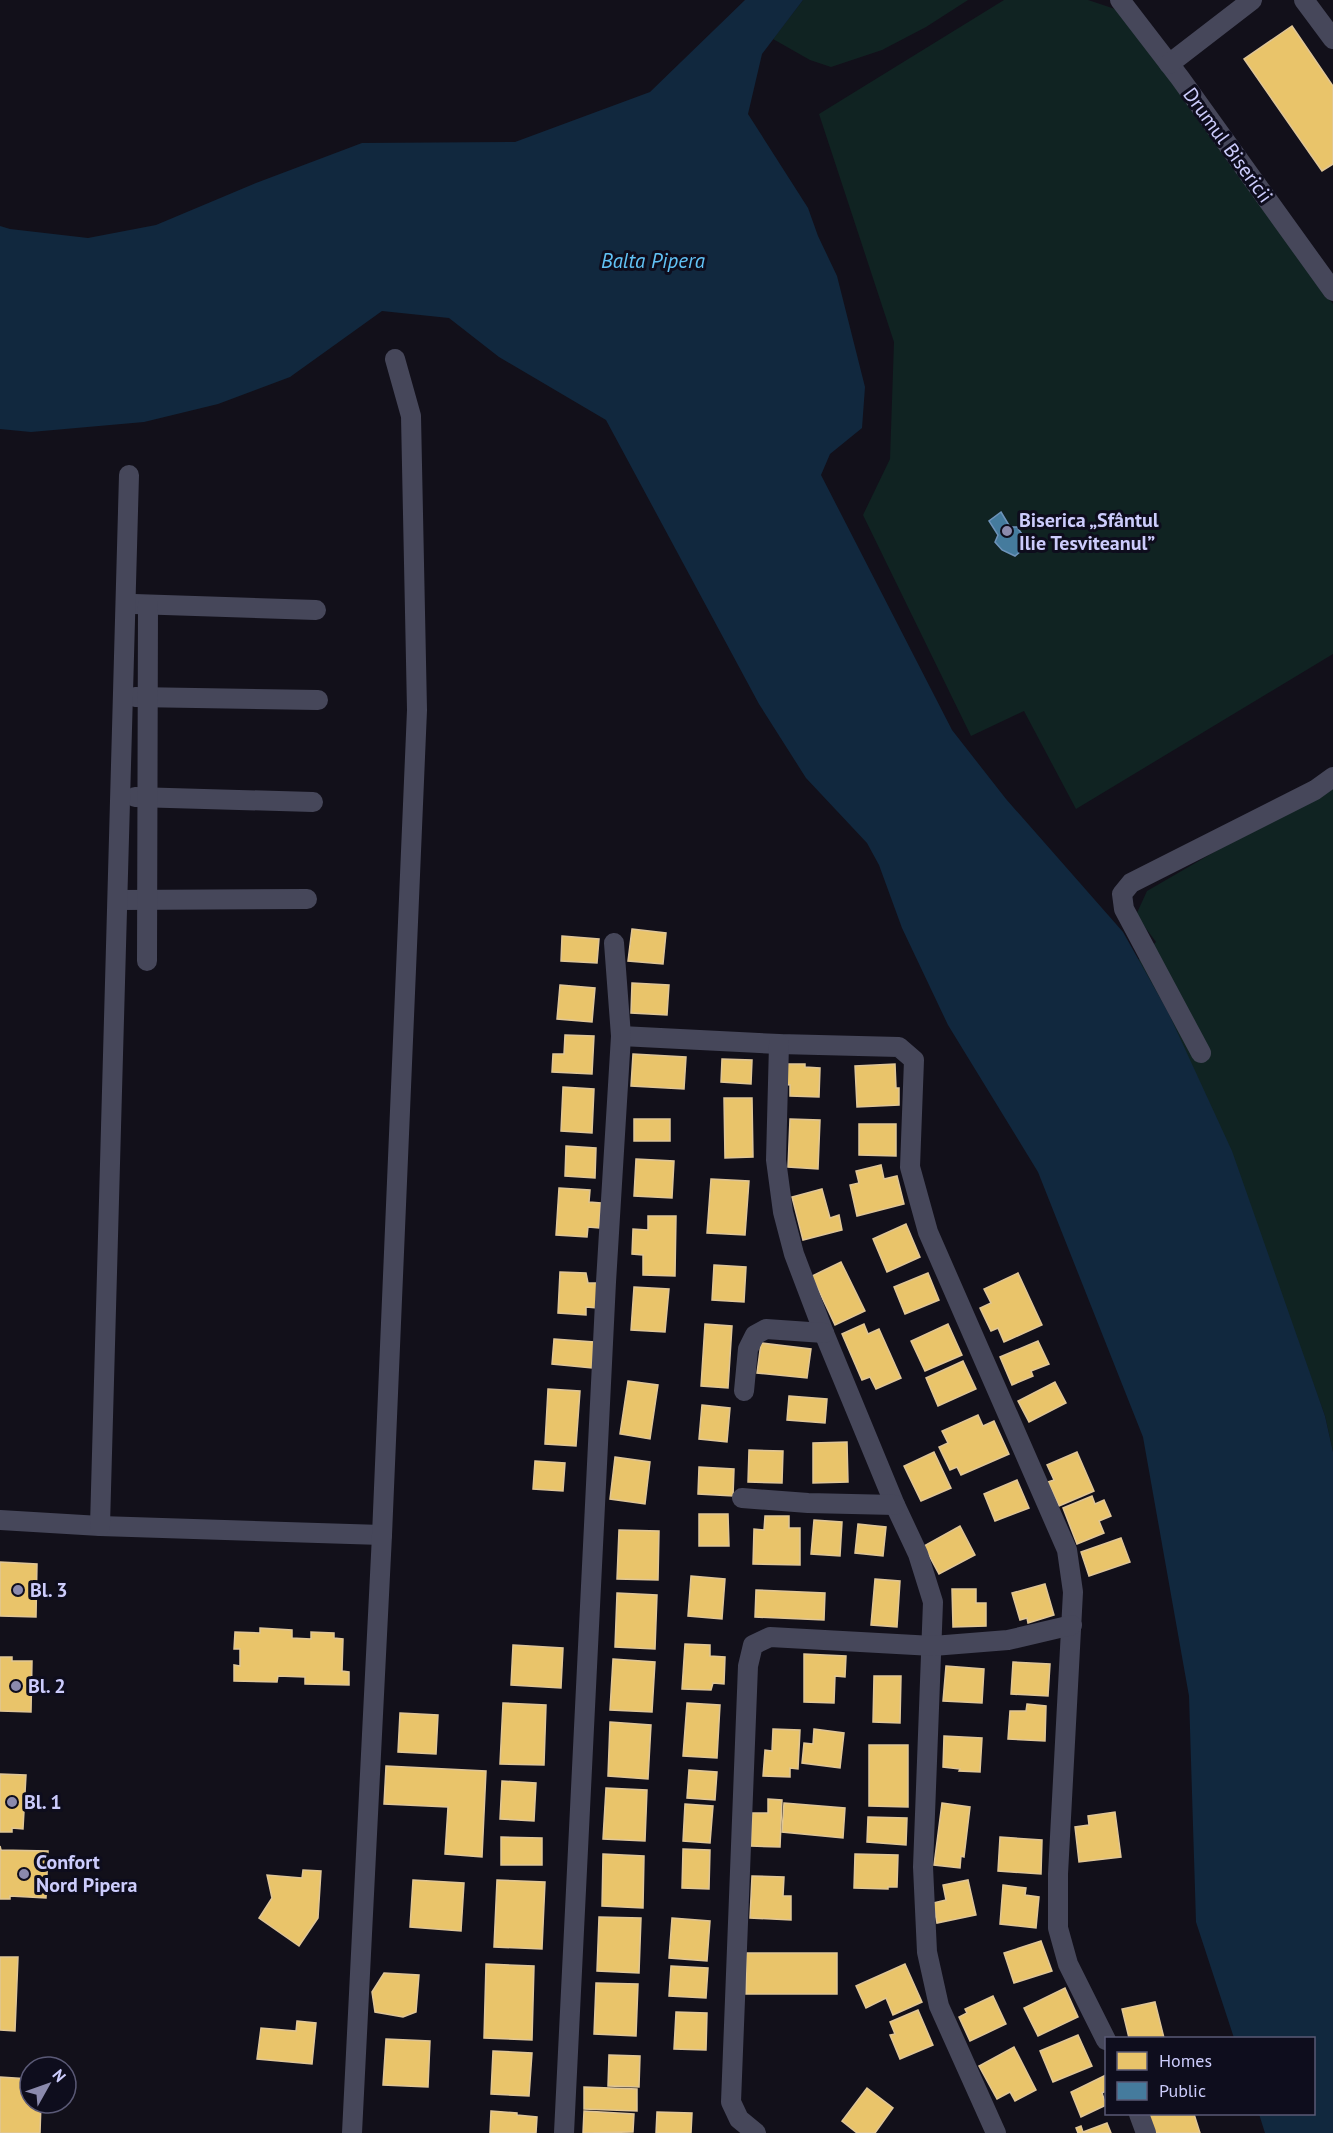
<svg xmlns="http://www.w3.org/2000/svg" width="1333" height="2133" viewBox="0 0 1333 2133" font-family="'PT Sans',sans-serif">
  <rect width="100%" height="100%" fill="#12101a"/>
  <g fill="#102322">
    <path d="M803 0H968L926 27 882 50 831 67 810 60 773 39Z"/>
    <path d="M1004 0H1088L1124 12 1333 304V654L1076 809 1024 711 971 736 863 515 890 459 894 342 819 114Z"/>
    <path d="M1333 783V1452L1325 1416 1293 1328 1168 1012 1138 960 1156 942 1136 915 1147 891Z"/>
  </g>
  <path fill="#11283e" d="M745 0H803L762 54 748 114 808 208 818 236 837 276 865 387 862 428 830 454 821 475 952 730 1006 799 1123 932 1168 1012 1232 1151 1325 1416 1333 1452V2133H1265L1259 2114H1314V2038H1234L1196 1922 1189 1696 1143 1437 1038 1172 948 1025 902 928 879 865 867 843 806 778 759 704 606 420 499 357 449 318 382 311 290 377 218 404 144 422 31 432 0 429V226L10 229 88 238 156 225 256 183 362 143 515 142 650 92Z"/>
  <g fill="#e9c46a" stroke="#e0c696" stroke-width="1.5">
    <path d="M1292 26 1333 86V164L1322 171 1244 59Z"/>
    <path d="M632 929 666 933 663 964 628 961Z"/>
    <path d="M562 936 599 939 597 963 561 961Z"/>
    <path d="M632 983 669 985 667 1015 631 1013Z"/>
    <path d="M560 985 595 988 592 1022 557 1019Z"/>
    <path d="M565 1035 594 1036 592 1074 552 1072 553 1054H564Z"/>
    <path d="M633 1054 686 1057 684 1089 631 1086Z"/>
    <path d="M722 1059 752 1060 751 1084 721 1082Z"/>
    <path d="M784 1064H805V1067L820 1068 819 1097 790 1096V1085L783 1084Z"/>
    <path d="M895 1064 896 1088H899V1105L857 1107 855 1066Z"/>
    <path d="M563 1087 594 1089 592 1133 561 1131Z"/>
    <path d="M724 1098H752L753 1157 725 1158Z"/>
    <rect x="634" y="1119" width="36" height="22"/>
    <path d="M790 1119 820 1120 818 1169 788 1167Z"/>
    <path d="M859 1124H896V1156L859 1155Z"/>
    <path d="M566 1146 596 1148 595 1178 565 1176Z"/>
    <path d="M636 1159 674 1161 672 1198 634 1196Z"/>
    <path d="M881 1165 884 1179 897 1176 904 1204 857 1216 850 1185 859 1183 856 1171Z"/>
    <path d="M711 1179 749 1181 745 1235 707 1233Z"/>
    <path d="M559 1188 590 1190 589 1202 601 1203 599 1228 588 1227 587 1237 556 1235Z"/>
    <path d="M822 1189 830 1218 839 1215 842 1230 803 1240 792 1197Z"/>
    <path d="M648 1216H676L675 1276 643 1275V1255L632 1254 633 1229 648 1230Z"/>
    <path d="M906 1224 920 1257 887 1272 873 1239Z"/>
    <path d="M841 1262 865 1311 835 1325 812 1276Z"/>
    <path d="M714 1265 746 1267 744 1302 712 1300Z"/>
    <path d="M560 1272 586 1273 588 1283H599L597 1308 586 1307V1315L558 1313Z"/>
    <path d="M928 1273 939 1300 905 1314 894 1287Z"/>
    <path d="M1018 1273 1042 1325 1004 1342 998 1328 991 1331 980 1308 991 1303 984 1289Z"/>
    <path d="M634 1287 669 1289 665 1332 631 1330Z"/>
    <path d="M705 1324 732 1326 728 1388 701 1386Z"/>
    <path d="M864 1324 868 1334 879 1329 901 1378 876 1389 870 1377 862 1380 842 1334Z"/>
    <path d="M948 1324 962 1355 925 1371 911 1341Z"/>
    <path d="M554 1339 594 1342 592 1368 552 1364Z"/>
    <path d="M1038 1341 1049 1364 1031 1371 1033 1376 1012 1385 1000 1357Z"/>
    <path d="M761 1343 811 1349 807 1378 757 1373Z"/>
    <path d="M963 1361 976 1389 938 1406 926 1378Z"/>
    <path d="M628 1381 658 1385 650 1439 620 1434Z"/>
    <path d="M1055 1382 1066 1403 1029 1422 1018 1401Z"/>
    <path d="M548 1389 580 1391 576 1446 545 1444Z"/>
    <path d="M789 1396 827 1399 825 1423 787 1420Z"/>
    <path d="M702 1405 730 1408 727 1442 699 1439Z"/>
    <path d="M978 1415 983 1426 994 1421 1009 1454 961 1475 957 1467 950 1470 939 1447 948 1443 942 1431Z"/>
    <path d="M847 1442 848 1482 813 1483V1443Z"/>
    <path d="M749 1450 783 1451 782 1483 748 1482Z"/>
    <path d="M934 1452 951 1488 921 1501 904 1466Z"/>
    <path d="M1077 1452 1094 1491 1059 1506 1048 1482 1054 1480 1047 1465Z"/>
    <path d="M615 1457 650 1462 645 1504 610 1499Z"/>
    <path d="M535 1461 565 1463 563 1491 533 1489Z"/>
    <path d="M699 1467 734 1469 733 1496 698 1494Z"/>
    <path d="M1017 1480 1029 1508 995 1521 984 1494Z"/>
    <path d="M1092 1496 1095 1504 1104 1500 1111 1516 1099 1521 1104 1533 1077 1544 1063 1508Z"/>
    <path d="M699 1514H728L729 1546H699Z"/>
    <path d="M765 1516H789V1528H800V1565L753 1564 754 1529 764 1530Z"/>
    <path d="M814 1520 842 1522 840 1556 811 1554Z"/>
    <path d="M858 1524 886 1527 883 1556 855 1553Z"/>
    <path d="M960 1526 975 1555 939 1574 924 1546Z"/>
    <path d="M619 1530 659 1531 658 1580 617 1579Z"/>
    <path d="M1121 1538 1130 1562 1089 1576 1081 1552Z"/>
    <path d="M0 1562 37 1564 36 1617 0 1616Z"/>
    <path d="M691 1576 725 1579 722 1619 688 1616Z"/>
    <path d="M875 1579 900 1581 897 1627 871 1625Z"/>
    <path d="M1045 1584 1054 1615 1028 1623 1027 1618 1020 1620 1012 1593Z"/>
    <path d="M952 1589H976V1603H986V1626L953 1627Z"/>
    <path d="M756 1590 825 1593 824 1620 755 1617Z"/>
    <path d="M617 1593 657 1595 655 1649 615 1647Z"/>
    <path d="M260 1628 292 1630V1638L311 1639V1632L334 1633V1638L343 1639 342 1671 349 1672V1685L305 1684V1677L278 1676 277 1682 234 1681V1665L240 1666V1649H234L235 1632 260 1633Z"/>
    <path d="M685 1644 710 1645V1656L725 1657 724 1684 713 1683 711 1690 682 1689Z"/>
    <path d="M513 1645 563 1648 561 1688 511 1685Z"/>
    <path d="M804 1654 846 1656 845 1677 835 1676 834 1703 804 1702Z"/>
    <path d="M0 1657H12V1661H32L31 1712 0 1711Z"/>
    <path d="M613 1659 655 1662 652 1712 610 1710Z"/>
    <path d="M1013 1662 1050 1664 1048 1696 1011 1694Z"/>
    <path d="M946 1666 984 1669 982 1703 943 1701Z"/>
    <path d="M874 1676H901L900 1723 873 1722Z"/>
    <path d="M503 1703 546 1705 544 1765 500 1764Z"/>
    <path d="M687 1703 720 1705 717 1758 683 1756Z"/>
    <path d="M1027 1704 1046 1706 1045 1741 1008 1739 1010 1711H1026Z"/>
    <path d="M400 1713 438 1715 436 1754 398 1752Z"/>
    <path d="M610 1722 651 1725 648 1779 608 1776Z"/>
    <path d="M773 1729 800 1730 798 1769 790 1768V1777L763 1776 765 1750 772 1751Z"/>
    <path d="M814 1729 844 1733 840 1768 802 1763 804 1743 813 1744Z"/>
    <path d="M944 1736 982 1738 980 1772 959 1771 960 1769 943 1767Z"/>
    <path d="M869 1745H908V1807L869 1806Z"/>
    <path d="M386 1766 486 1771 482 1857 445 1854 448 1807 384 1804Z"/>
    <path d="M689 1770 717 1772 715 1800 687 1798Z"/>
    <path d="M0 1774 26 1775 23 1829 12 1828V1832H0Z"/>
    <path d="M502 1781 536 1783 534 1821 500 1819Z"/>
    <path d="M606 1788 647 1790 645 1841 603 1839Z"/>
    <path d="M768 1799 782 1800 780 1847 751 1846 752 1813H768Z"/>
    <path d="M784 1803 845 1808 843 1838 782 1832Z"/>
    <path d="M942 1803 970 1807 964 1857 961 1856 960 1868 934 1865Z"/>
    <path d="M685 1804 713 1806 710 1843 683 1841Z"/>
    <path d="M1115 1812 1121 1857 1079 1862 1075 1827 1089 1825 1088 1816Z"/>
    <path d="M868 1817 907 1818 906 1845 867 1842Z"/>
    <path d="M501 1837 542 1838V1865H501Z"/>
    <path d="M1000 1837 1042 1840 1041 1874 998 1871Z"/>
    <path d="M0 1846 1 1850 48 1851 46 1898 10 1896V1899H0Z"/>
    <path d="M683 1849 710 1850 709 1889 682 1888Z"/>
    <path d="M603 1854 644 1856 643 1908 602 1906Z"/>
    <path d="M855 1854 898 1855 897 1887H888V1889L854 1888Z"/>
    <path d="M303 1870 321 1871 318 1918 299 1946 259 1918 272 1898 267 1875 302 1878Z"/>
    <path d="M752 1876 784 1877 783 1896H791V1920L750 1918Z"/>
    <path d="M413 1880 464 1883 461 1931 410 1927Z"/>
    <path d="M497 1880 545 1882 542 1949 494 1947Z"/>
    <path d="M968 1880 976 1915 937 1923 933 1903 946 1900 943 1885Z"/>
    <path d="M1003 1885 1026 1888 1025 1895 1039 1897 1036 1928 1000 1924Z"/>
    <path d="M599 1917 641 1918 639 1973 597 1971Z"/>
    <path d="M672 1918 710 1921 707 1961 669 1958Z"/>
    <path d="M1041 1941 1052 1971 1014 1983 1004 1953Z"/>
    <rect x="746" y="1953" width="91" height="41"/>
    <path d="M0 1957H18L15 2031 0 2030Z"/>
    <path d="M486 1964 534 1966 532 2040 484 2038Z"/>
    <path d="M905 1964 922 2002 893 2015 886 1998 866 2008 856 1986Z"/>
    <path d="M671 1966 708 1968 706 1998 669 1996Z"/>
    <path d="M384 1973 419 1975 416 2012 403 2017 375 2012 372 1992Z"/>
    <path d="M596 1983 638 1984 636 2036 594 2034Z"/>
    <path d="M1065 1988 1078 2017 1038 2036 1024 2008Z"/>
    <path d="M993 1996 1006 2024 970 2041 959 2017 967 2013 965 2009Z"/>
    <path d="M1155 2002 1164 2038H1129L1122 2009Z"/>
    <path d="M918 2010 933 2045 900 2059 890 2035 895 2034 890 2022Z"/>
    <path d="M676 2012 707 2013 706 2050 674 2049Z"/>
    <path d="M297 2021 316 2023 312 2064 257 2059 261 2028 296 2031Z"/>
    <path d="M1078 2035 1092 2066 1053 2082 1040 2051Z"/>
    <path d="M386 2039 430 2041 428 2087 383 2085Z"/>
    <path d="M1014 2047 1036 2090 1015 2101 1010 2092 997 2099 979 2066Z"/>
    <path d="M493 2051 532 2053 529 2096 491 2094Z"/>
    <path d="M609 2055 640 2056 639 2087 608 2086Z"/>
    <path d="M1106 2075V2091L1102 2093 1106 2105 1081 2117 1071 2092Z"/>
    <path d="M0 2077 30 2079V2103H41L40 2133H0Z"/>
    <path d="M584 2087 637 2089V2111L584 2109Z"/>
    <path d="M867 2088 893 2108 875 2133H857L842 2121Z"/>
    <path d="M491 2111 517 2113V2115L537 2117 536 2133H490Z"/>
    <path d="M584 2111 634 2114 633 2132 583 2133Z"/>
    <path d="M657 2112 692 2113 691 2133H656Z"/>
    <path d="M1154 2114H1194L1200 2133H1155L1149 2115Z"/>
    <path d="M1107 2123 1111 2133H1078L1076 2128 1081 2126 1083 2132Z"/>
  </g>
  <path fill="#457b9d" stroke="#6e93ba" stroke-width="1.5" d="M1001 512 1010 527H1017L1024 537 1020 543 1021 551 1015 556 1002 550 995 542 998 535 989 521Z"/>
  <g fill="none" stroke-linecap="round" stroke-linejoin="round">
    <g stroke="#46475a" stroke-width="20">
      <path d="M1120 0 1180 78 1333 291"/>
      <path d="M1304 0 1333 39"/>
      <path d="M1169 64 1252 0"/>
      <path d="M134 604 316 610"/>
      <path d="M135 697 318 700"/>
      <path d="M135 797 313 802"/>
      <path d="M118 900 307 899"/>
      <path d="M147 961 148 605"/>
      <path d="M621 1036 779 1044 899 1047 914 1060 910 1167 928 1232 1067 1550 1073 1592 1058 1874V1928L1068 1964 1106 2040"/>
      <path d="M779 1044 776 1160 783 1212 794 1254 824 1333 895 1505 918 1554 933 1602 923 1867 927 1952 939 2006 996 2133"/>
      <path d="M1201 1053 1124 909 1122 894 1131 883 1315 790 1333 777"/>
      <path d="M744 1391 748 1349 755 1335 766 1329 824 1333"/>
      <path d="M742 1498 808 1503 895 1505"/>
      <path d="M0 1520 100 1526 382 1535"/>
      <path d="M100 1526 129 475"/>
      <path d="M1139 2114 1146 2133"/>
      <path d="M352 2133 382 1535 417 710 411 416 395 359"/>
      <path d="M564 2133 606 1282 621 1036 614 943"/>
      <path d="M756 2133 739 2119 731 2102 748 1666 753 1645 770 1637 933 1646 1008 1640 1072 1625"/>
    </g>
  </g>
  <g fill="#8b8aad" stroke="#0e0d1d" stroke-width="2">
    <circle cx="1007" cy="531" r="6"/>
    <circle cx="18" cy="1590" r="6"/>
    <circle cx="16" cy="1686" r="6"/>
    <circle cx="12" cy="1802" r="6"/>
    <circle cx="24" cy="1874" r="6"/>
  </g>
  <g text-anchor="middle" stroke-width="6" stroke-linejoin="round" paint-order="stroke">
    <g font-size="20" fill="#ccccfc" stroke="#0e0d1d">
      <text transform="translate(1228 145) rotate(54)" y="7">Drumul Bisericii</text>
    </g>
    <g font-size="20" font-weight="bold" fill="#ccccfc" stroke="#0e0d1d" text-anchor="start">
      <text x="1019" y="527">Biserica „Sfântul<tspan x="1019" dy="23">Ilie Tesviteanul”</tspan></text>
      <text x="30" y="1597">Bl. 3</text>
      <text x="28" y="1693">Bl. 2</text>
      <text x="24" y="1809">Bl. 1</text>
      <text x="36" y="1869">Confort<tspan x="36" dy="23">Nord Pipera</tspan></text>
    </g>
    <g font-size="21" font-style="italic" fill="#61c2f5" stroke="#0e0d1d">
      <text x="653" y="268">Balta Pipera</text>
    </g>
  </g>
  <rect x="1105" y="2037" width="210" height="78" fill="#0e0d1d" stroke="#5a5976" stroke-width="1.5"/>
  <rect x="1117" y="2052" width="30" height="18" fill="#e9c46a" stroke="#5a5976" stroke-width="1.5"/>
  <text x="1159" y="2067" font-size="18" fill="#ccccfc">Homes</text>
  <rect x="1117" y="2082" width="30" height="18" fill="#457b9d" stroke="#5a5976" stroke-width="1.5"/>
  <text x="1159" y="2097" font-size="18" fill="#ccccfc">Public</text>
  <g transform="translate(48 2085) rotate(50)"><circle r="28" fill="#0e0d1d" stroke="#5a5976" stroke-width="1.5"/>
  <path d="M0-4.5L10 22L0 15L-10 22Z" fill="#8b8aad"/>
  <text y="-9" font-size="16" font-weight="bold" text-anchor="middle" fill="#ccccfc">N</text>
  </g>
</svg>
